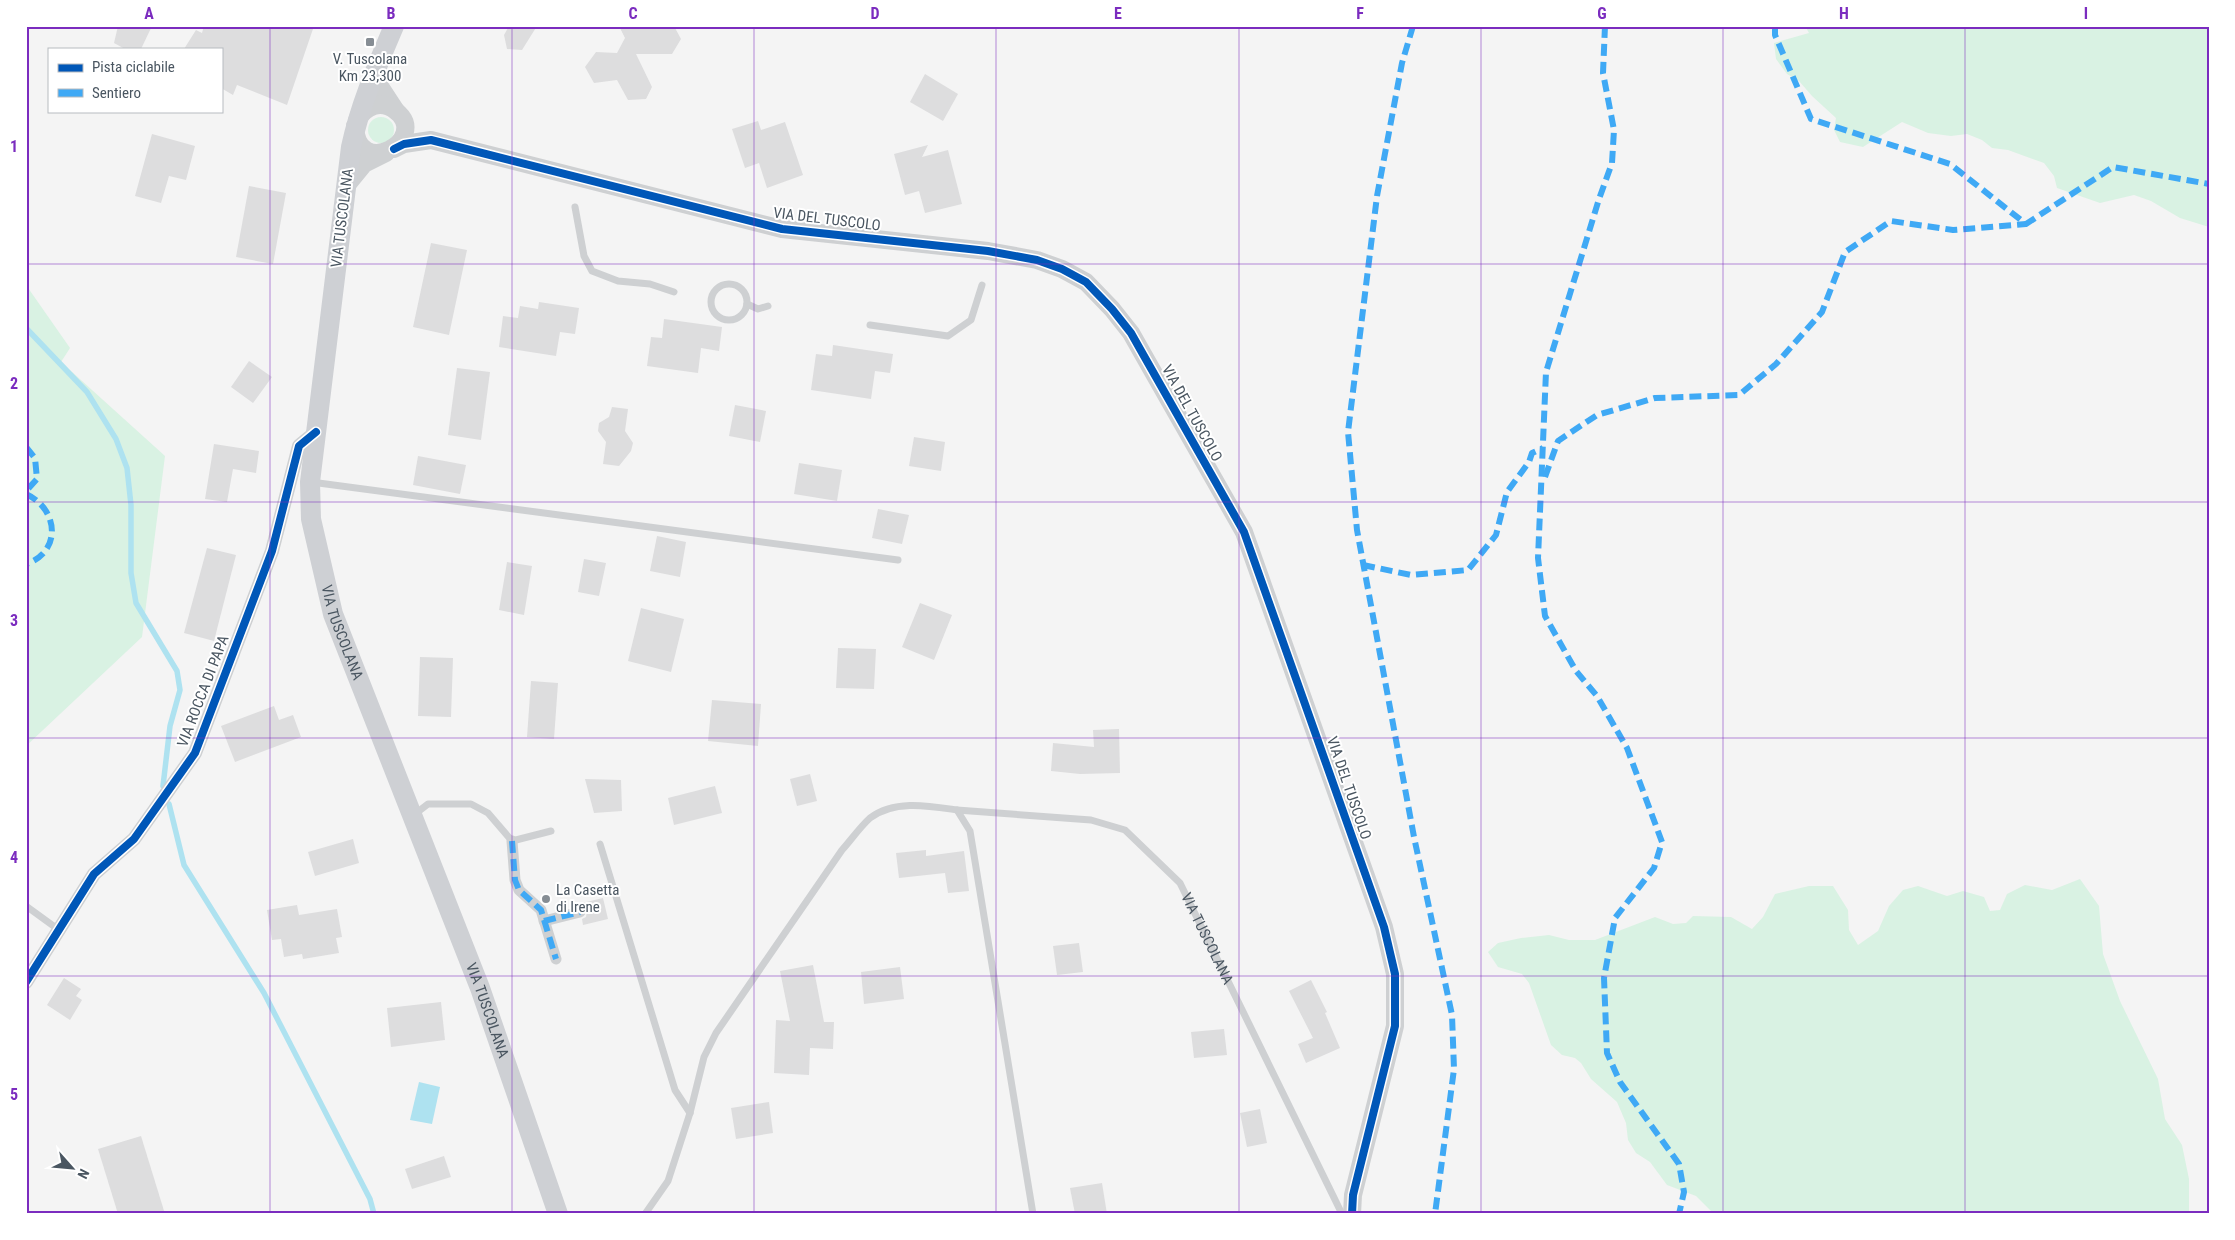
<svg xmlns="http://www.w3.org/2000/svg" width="2235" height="1240" viewBox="0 0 2235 1240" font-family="'Roboto Condensed',sans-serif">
  <rect width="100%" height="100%" fill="#f4f4f4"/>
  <g fill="#d9f2e3">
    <path d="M1805 26H2209V227L2180 218 2151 201 2134 195 2100 203 2057 188 2054 176 2044 163 2008 150 1992 148 1982 140 1967 134 1951 136 1928 133 1902 122 1863 147 1840 142 1834 130 1836 118 1812 96 1799 81 1787 74 1776 59 1774 43 1809 33Z"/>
    <circle cx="381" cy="130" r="13"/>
    <path d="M26 285 70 348 61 362 165 456 142 637 26 746Z"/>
    <path d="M2080 879 2099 906 2103 954 2120 1001 2158 1079 2165 1119 2182 1145 2189 1179V1214H1791L1789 1211 1782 1214H1714L1696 1196 1667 1185 1650 1162 1636 1153 1628 1140 1626 1123 1617 1102 1591 1079 1581 1063 1575 1058 1562 1055 1551 1045 1529 983 1522 974 1498 967 1488 952 1498 943 1521 938 1549 935 1569 940H1595L1655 917 1673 924 1686 923 1693 916 1731 917 1752 929 1763 917 1775 894 1809 886H1833L1848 910 1849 930 1858 945 1878 931 1889 906 1903 890 1918 886 1947 896 1963 891 1984 897 1990 911 2000 910 2007 894 2025 885 2052 890Z"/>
  </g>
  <path fill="#aee2f0" d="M419 1082 440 1087 432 1124 410 1120Z"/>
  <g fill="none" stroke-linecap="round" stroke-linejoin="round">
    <g stroke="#aee2f0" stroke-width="5.5">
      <path d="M26 328 87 392 116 439 127 468 131 505V573L136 603 177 671 180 690 170 726 163 786"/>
      <path d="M169 804 184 865 264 993 370 1199 374 1214"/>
    </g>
  </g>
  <g fill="#ddddde">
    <path d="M118 26H152L141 49H125L114 43Z"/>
    <path d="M204 26H314L287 105 237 85 233 95 221 88V49H184L196 30 202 33Z"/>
    <path d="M509 26H537L522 50 507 49 504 35Z"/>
    <path d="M619 26H674L681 39 672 54H636L652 87 646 99 628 100 617 80 594 83 585 67 596 52 617 53 625 38Z"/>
    <path d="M925 74 958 94 943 121 910 102Z"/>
    <path d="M758 121 761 130 785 122 803 175 767 188 759 163 745 168 732 129Z"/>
    <path d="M152 134 195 146 186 180 169 176 161 203 135 196Z"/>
    <path d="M928 145 922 157 948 150 962 204 925 213 919 191 905 195 894 154Z"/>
    <path d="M249 186 286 193 273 264 236 257Z"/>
    <path d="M431 243 467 250 449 335 413 327Z"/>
    <path d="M539 302 579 308 575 334 560 332 556 356 499 347 503 316 518 318 520 306 538 309Z"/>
    <path d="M664 319 722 327 719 351 701 348 698 373 647 366 651 337 662 338Z"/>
    <path d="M833 345 893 354 890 373 875 371 871 399 811 390 816 354 832 356Z"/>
    <path d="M249 361 272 377 253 403 231 387Z"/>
    <path d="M457 368 490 372 481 440 448 435Z"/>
    <path d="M735 405 766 411 760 442 729 436Z"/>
    <path d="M612 407 628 409 625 431 633 443 631 451 619 466 603 464 606 442 598 431 599 423 609 417Z"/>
    <path d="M914 437 945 442 941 471 909 466Z"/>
    <path d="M214 444 259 451 256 473 233 469 227 502 205 499Z"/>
    <path d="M418 456 466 465 460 494 413 485Z"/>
    <path d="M799 463 842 470 837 501 794 494Z"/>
    <path d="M878 509 909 515 902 544 872 538Z"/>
    <path d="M657 536 686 542 680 577 650 571Z"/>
    <path d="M207 548 236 555 214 641 184 633Z"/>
    <path d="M584 559 606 563 599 596 578 592Z"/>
    <path d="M507 562 532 566 524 615 499 610Z"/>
    <path d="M920 603 952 615 934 660 902 647Z"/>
    <path d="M641 608 684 619 671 672 628 661Z"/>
    <path d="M838 648 876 649 874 689 836 688Z"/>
    <path d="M420 657 453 658 451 717 418 716Z"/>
    <path d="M531 681 558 683 554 739 527 737Z"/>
    <path d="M712 700 761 704 758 746 708 741Z"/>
    <path d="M274 706 279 720 293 715 301 737 235 762 221 726Z"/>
    <path d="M1119 729 1120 773 1080 774 1051 771 1053 743 1094 747 1093 730Z"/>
    <path d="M810 774 817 801 797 806 790 779Z"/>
    <path d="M585 779 621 780 622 811 594 813Z"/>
    <path d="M715 786 722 813 674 825 668 798Z"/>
    <path d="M353 839 359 863 315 876 308 852Z"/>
    <path d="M926 850V856L964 851 969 891 948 893 945 873 899 878 896 853Z"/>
    <path d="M603 898 608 919 583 925 582 919 586 917 587 911 585 906 578 904Z"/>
    <path d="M297 905 299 915 337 909 342 937 336 938 339 953 303 959 302 954 284 957 281 939 272 940 267 910Z"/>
    <path d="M1079 943 1083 972 1057 975 1053 946Z"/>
    <path d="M813 965 824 1022H834L833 1049 810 1048 809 1075 774 1073 776 1020 790 1021 780 971Z"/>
    <path d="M900 967 904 999 864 1004 861 972Z"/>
    <path d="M64 978 81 989 76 996 82 1000 70 1020 47 1005Z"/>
    <path d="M1311 980 1327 1012 1325 1013 1340 1048 1306 1063 1298 1044 1313 1038 1289 991Z"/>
    <path d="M441 1002 445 1040 391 1047 387 1008Z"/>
    <path d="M1224 1029 1227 1055 1194 1058 1191 1032Z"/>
    <path d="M769 1102 773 1133 736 1139 731 1108Z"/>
    <path d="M1260 1109 1267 1143 1247 1147 1240 1113Z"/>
    <path d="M141 1136 165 1214H118L98 1149Z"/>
    <path d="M444 1156 451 1177 412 1189 405 1169Z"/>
    <path d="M1102 1183 1107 1214H1075L1070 1188Z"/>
  </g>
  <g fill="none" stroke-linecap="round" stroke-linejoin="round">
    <g stroke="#ced0d2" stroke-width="7">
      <path d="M575 207 584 256 592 271 618 281 650 284 674 292"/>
      <circle cx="729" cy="302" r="18"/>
      <path d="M747 304 758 309 768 306"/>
      <path d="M870 325 948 336 971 320 982 285"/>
      <path d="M311 482 898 560"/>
      <path id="s1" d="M957 810 1091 820 1125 830 1180 883 1342 1214"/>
      <path d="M415 814 428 804H471L488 813 512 841 551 831"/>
      <path d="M600 844 675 1090 690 1113"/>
      <path d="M26 906 59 930"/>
      <path d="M645 1214 668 1181 690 1113 704 1057 716 1033 842 850C851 840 860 827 870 818 895 799 930 806 957 810L970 831 1033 1214"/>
    </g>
    <g stroke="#ced0d2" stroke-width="11">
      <path d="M512 841 515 880 519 890 541 910 556 959"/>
      <path d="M544 921 580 912"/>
    </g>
    <path stroke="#ced0d2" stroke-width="14" d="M26 982 94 874 134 839 195 753 272 551 299 446 316 432"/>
    <g stroke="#ced0d2" stroke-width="18">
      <path d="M376 68 377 82 396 111"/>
      <path d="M355 126C357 181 431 139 396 111 381 99 366 106 357 120"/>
      <path d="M394 149 404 144 431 140 782 229 988 251 1037 260 1062 269 1086 282 1112 309 1131 333 1144 356 1244 532 1384 927 1395 974V1026L1353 1195 1352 1214"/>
      <path d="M346 186 364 164 386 153"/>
    </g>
    <path stroke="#ced0d4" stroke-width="20" id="s2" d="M394 26C377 66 360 105 351 147L310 482 311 519 333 614 480 988 558 1214"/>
    <g stroke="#3fa9f5" stroke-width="6" stroke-dasharray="12 6" stroke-linecap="butt">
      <path d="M1413 26 1402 63 1377 196 1348 432 1357 530 1414 837 1452 1015 1454 1069 1435 1214"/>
      <path d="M1605 26 1603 73 1614 130 1612 163 1599 199 1546 372 1538 558 1545 616 1576 671 1597 696 1627 748 1662 842 1654 868 1615 918 1604 978 1607 1053 1620 1082 1679 1164 1684 1192 1679 1214"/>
      <path d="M1775 26V35L1811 119 1950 164 2026 224 2113 167 2209 184"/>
      <path d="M26 447 35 458 37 479 26 491"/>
      <path d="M1545 477 1558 441 1597 415 1655 398 1739 395 1776 364 1822 312 1845 252 1891 221 1953 230 2026 224"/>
      <path d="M26 494C59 509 62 552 26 564"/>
      <path d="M1363 565 1411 575 1468 570 1496 535 1507 492 1529 462 1532 453 1543 448"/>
      <path d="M512 841 515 880 519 890 541 910 556 959"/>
      <path d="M544 921 580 912"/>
    </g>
    <defs>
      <g id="cycleway">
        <path d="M394 149 404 144 431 140 782 229 988 251 1037 260 1062 269 1086 282 1112 309 1131 333 1144 356 1244 532 1384 927 1395 974V1026L1353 1195 1352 1214"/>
        <path d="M26 982 94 874 134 839 195 753 272 551 299 446 316 432"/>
      </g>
    </defs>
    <use href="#cycleway" stroke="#fff" stroke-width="11"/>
    <use href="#cycleway" stroke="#0057b8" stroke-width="8"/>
  </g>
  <path fill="none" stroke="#7b2cbf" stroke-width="1" stroke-opacity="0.55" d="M270 26V1214M512 26V1214M754 26V1214M996 26V1214M1239 26V1214M1481 26V1214M1723 26V1214M1965 26V1214M26 264H2209M26 502H2209M26 738H2209M26 976H2209"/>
  <g fill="#868d94" stroke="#fff" stroke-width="2">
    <rect x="365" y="37" width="10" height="10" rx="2.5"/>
    <circle cx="546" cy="899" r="5"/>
  </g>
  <g text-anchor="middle" stroke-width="4" stroke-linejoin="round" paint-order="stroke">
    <g font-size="15" fill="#4a5661" stroke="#fff">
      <text x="370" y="64">V. Tuscolana<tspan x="370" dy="17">Km 23,300</tspan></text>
      <text x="556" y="895" text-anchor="start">La Casetta<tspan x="556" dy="17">di Irene</tspan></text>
    </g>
    <g font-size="15" fill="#4a5661" stroke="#fff">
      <text transform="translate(342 218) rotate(-83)" y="5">VIA TUSCOLANA</text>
      <text transform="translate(827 219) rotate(7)" y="5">VIA DEL TUSCOLO</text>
      <text transform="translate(1192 413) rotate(61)" y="5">VIA DEL TUSCOLO</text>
      <text dy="5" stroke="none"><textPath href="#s2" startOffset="621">VIA TUSCOLANA</textPath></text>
      <text transform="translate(203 691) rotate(-69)" y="5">VIA ROCCA DI PAPA</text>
      <text transform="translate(1349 788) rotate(71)" y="5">VIA DEL TUSCOLO</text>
      <text dy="5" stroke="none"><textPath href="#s1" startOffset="308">VIA TUSCOLANA</textPath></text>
      <text dy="5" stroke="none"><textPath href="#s2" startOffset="1026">VIA TUSCOLANA</textPath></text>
    </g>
  </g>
  <rect width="2235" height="1240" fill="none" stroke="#ffffff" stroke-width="55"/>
  <rect x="48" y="48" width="175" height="65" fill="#ffffff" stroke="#b7bbc0"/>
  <rect x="58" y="64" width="25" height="8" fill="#0057b8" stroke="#b7bbc0"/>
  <text x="92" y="72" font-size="15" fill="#4a5661">Pista ciclabile</text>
  <rect x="58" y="89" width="25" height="8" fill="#3fa9f5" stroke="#b7bbc0"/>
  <text x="92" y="98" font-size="15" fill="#4a5661">Sentiero</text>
  <g transform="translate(72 1168) rotate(117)" stroke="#ffffff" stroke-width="4" paint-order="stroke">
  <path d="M0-4L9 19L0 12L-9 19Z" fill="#4a5661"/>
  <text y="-8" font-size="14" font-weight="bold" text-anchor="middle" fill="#4a5661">N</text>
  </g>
  <rect x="28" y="28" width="2180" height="1184" fill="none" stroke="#7b2cbf" stroke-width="2"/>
  <g font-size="16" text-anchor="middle" font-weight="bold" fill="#7b2cbf">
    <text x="149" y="19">A</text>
    <text x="391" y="19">B</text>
    <text x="633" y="19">C</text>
    <text x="875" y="19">D</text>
    <text x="1118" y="19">E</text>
    <text x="1360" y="19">F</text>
    <text x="1602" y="19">G</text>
    <text x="1844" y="19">H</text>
    <text x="2086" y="19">I</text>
    <text x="14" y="152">1</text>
    <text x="14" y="389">2</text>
    <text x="14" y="626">3</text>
    <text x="14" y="863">4</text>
    <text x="14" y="1100">5</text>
  </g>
</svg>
